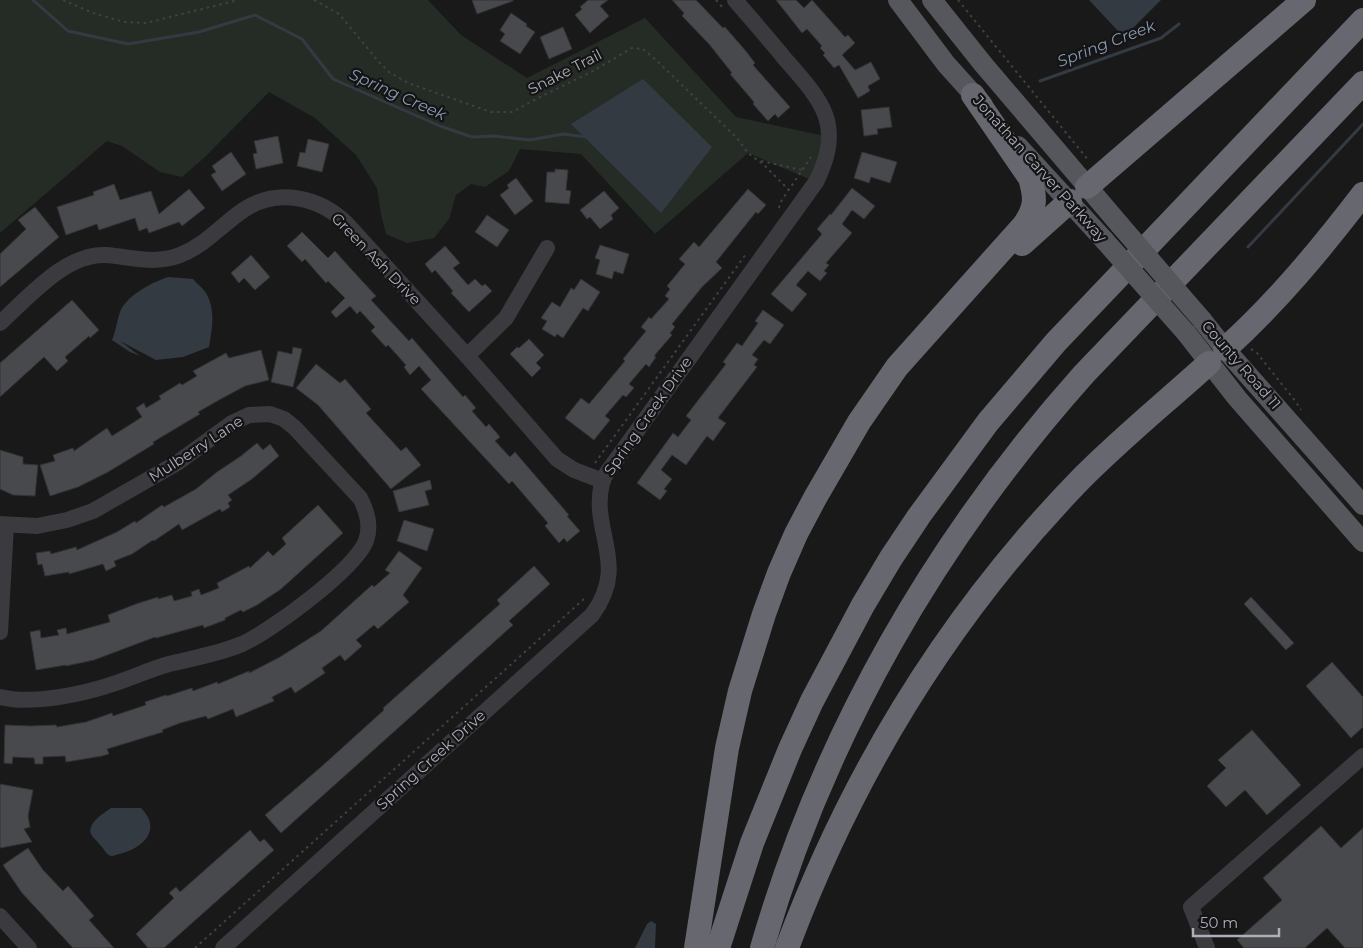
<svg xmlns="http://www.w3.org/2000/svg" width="1363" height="948" viewBox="0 0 1363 948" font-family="Montserrat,sans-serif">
  <rect width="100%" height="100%" fill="#19191a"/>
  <path fill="#252c26" d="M0 0H428L461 35 527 78 645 18 736 117 829 137 816 182 748 153 655 234 581 154 520 149 509 171 485 187 471 184 456 195 449 219 434 238 407 243 386 234 381 214 377 188 356 155 315 118 269 92 205 157 182 177 160 172 122 146 107 141 0 233Z"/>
  <g fill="#343a42">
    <path d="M1089 0H1161L1127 34 1118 31Z"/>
    <path d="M643 79 712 147 661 213 571 124Z"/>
    <path d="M168 277 193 279C197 284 203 288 206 293 216 310 212 330 209 347L183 357 156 360 120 341 140 356 130 352 112 340C116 331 117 320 120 312 127 295 151 283 168 277Z"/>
    <path d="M111 808H141C161 828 146 846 123 853 120 853 115 856 112 856 107 856 104 849 101 846 98 842 93 838 91 834 87 823 104 813 111 808Z"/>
    <path d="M651 921 656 924 655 948H635L647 924Z"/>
  </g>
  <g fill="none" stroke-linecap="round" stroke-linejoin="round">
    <g stroke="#343a42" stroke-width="3">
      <path d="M33 0 68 31 128 44 199 32 255 15 302 39 333 79 440 126 472 137 493 136 530 140 563 134 586 137"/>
      <path d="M1040 81 1161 38 1179 24"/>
      <path d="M1248 247 1363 124"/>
    </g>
  </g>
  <g fill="#48494c" stroke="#333336">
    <path d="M472 0H513V1L477 14Z"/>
    <path d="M588 0H608L600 6 609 16 590 33 575 15 582 9 580 7Z"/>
    <path d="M672 0H696L723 28 725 27 745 50 755 63 753 65 790 107 778 118 775 114 768 121 753 104 754 102 730 74 732 73 709 44 682 16 684 13Z"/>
    <path d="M776 0H796L804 8 812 0 845 37 848 35 855 43 842 55 855 70 871 62 880 79 868 86 870 91 858 98 839 65 834 68 823 55 825 53 820 48 822 46 807 29 802 33Z"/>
    <path d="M511 13 527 24 526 26 535 32 520 54 500 41 505 34 500 30Z"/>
    <path d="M563 27 572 49 549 59 540 37Z"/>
    <path d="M889 107 892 127 877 129 878 134 864 136 861 110Z"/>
    <path d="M278 136 283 163 256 169 253 154 257 153 254 141Z"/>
    <path d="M308 139 329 144 322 172 297 166 300 152 305 153Z"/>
    <path d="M231 152 246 174 222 191 211 175 216 172 212 166Z"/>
    <path d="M862 152 897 162 890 183 871 177 869 183 854 178Z"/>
    <path d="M555 169 568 170 566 190 571 191 569 204 545 202 547 172H555Z"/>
    <path d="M516 178 533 201 515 215 500 195 509 188 507 185Z"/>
    <path d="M114 184 120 200 151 191 159 214 189 189 205 208 182 226 179 222 149 233 147 228 139 231 135 218 99 230 97 224 66 235 57 207 94 195 93 192Z"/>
    <path d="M852 188 875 206 864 219 852 210 842 224 852 233 826 263 829 265 824 271 827 273 820 281 808 271 796 285 807 294 792 312 771 294 822 234 817 229 830 214 831 215Z"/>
    <path d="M748 189 766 205 758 214 756 212 716 262 722 268 702 287 672 324 675 327 670 333 672 335 654 356 656 357 649 367 646 364 629 384 634 388 626 397 623 395 605 416 610 420 594 440 565 418 581 398 589 404 625 361 623 359 646 331 641 327 649 317 651 319 669 299 665 296 670 289 667 286 685 264 679 259 694 242 699 247Z"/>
    <path d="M604 191 619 208 611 215 613 219 600 229 590 217 587 219 580 210Z"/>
    <path d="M35 207 59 237 0 287V254L26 229 18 220Z"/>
    <path d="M487 215 509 230 497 247 475 232Z"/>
    <path d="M302 232 328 258 335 251 352 270 376 296 371 300 409 341 412 338 463 397 465 395 476 408 472 411 486 427 489 424 500 437 495 441 510 457 515 452 569 515 567 516 580 531 567 542 564 538 559 543 545 526 548 523 512 481 509 484 421 389 431 380 419 366 410 375 404 367 406 365 388 345 386 347 371 331 375 327 360 311 357 314 350 306 336 318 331 312 345 298 328 281 326 283 305 259 302 262 287 246Z"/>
    <path d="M600 245 629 254 623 274 614 271 612 279 596 274 600 260 595 258Z"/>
    <path d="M445 246 460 263 453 268 468 285 475 279 482 286 485 284 492 291 469 312 451 293 453 291 435 270 432 273 425 264Z"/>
    <path d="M251 255 270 277 255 290 244 278 239 283 231 273Z"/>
    <path d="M581 279 600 292 588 311 583 308 563 338 557 334 555 337 542 329 547 321 541 318 552 302 560 307 571 288 574 290Z"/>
    <path d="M72 300 99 330 90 338 89 336 65 357 68 361 57 371 44 357 0 397V363Z"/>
    <path d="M763 310 784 325 770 344 764 340 752 355 758 359 754 365 757 367 718 418 726 423 713 441 707 436 686 465 672 455 661 470 672 479 664 489 667 491 660 500 637 483 673 433 678 437 691 420 686 416 726 364 723 362 737 343 742 346 758 323 755 321Z"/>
    <path d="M529 339 544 355 536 363 541 368 532 377 510 354 517 347 519 348Z"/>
    <path d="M293 347 302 349 293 387 271 382 278 351 292 354Z"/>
    <path d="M261 350 269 380 245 386 219 400 198 412 200 414 153 442 154 444 108 472 78 487 50 496 40 465 55 461 53 455 73 448 74 451 107 428 112 436 142 417 136 408 144 403 146 408 161 399 159 396 180 383 182 385 197 376 193 371 226 353 229 358Z"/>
    <path d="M316 364 340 383 345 379 371 409 366 413 401 451 406 447 421 465 391 489 318 405 296 388Z"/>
    <path d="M257 443 263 450 270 444 279 456 252 479 228 495 232 500 228 503 230 507 222 512 220 509 182 530 179 524 154 541 153 540 132 554 114 561 116 566 106 571 103 564 69 574V572L45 576 42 564 38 565 36 553 50 551 51 554 76 547 77 550 117 532 135 521 136 523 162 505 164 507 196 489 217 472 241 456Z"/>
    <path d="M0 450 23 457V464L38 465 35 496 13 495 0 489Z"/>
    <path d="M430 480 432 489 425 491 429 505 399 512 393 491Z"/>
    <path d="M318 505 343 533 281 589 257 605 243 612 241 610 225 618V620L204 628 203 625 156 638 155 637 94 660 66 666V665L36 670 30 632 40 630 41 638 59 635 57 630 66 628 67 634 110 622 108 615 136 604 158 597V599L172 595 174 601 192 596 191 592 199 589 201 595 219 588 217 583 249 566 250 568 268 551 273 556 286 544 282 538Z"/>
    <path d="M404 520 434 529 427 551 397 541Z"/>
    <path d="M399 551 422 568 403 595 409 602 378 629 374 625 356 640 362 646 345 661 340 655 322 668 325 673 295 693 291 687 272 697 274 701 236 717 233 709 208 719 206 716 180 723 162 730 163 732 107 749 109 754 102 756 66 762 65 756 43 757V764H35L34 758 13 757 12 764 4 763 5 725 31 726 56 725 57 727 86 722 112 713 113 716 146 705 145 702 166 695 167 696 192 688 193 691 217 682 218 684 249 671V673L280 657 321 631 372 585 374 587 390 573 385 570Z"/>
    <path d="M534 566 550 584 509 621 513 625 281 833 265 815 321 767 384 710 383 708 500 604 497 600Z"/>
    <path d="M1251 597 1294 643 1286 650 1244 604Z"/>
    <path d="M1332 662 1363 697V727L1351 738 1306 686Z"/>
    <path d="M1252 730 1301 785 1267 815 1245 790 1226 807 1207 786 1226 768 1218 760Z"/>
    <path d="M0 784 33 790 28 816 30 827 24 829 32 842 0 848Z"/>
    <path d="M1321 826 1341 848 1363 828V948H1345L1327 928 1305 948H1244L1237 940 1282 900 1263 878Z"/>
    <path d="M250 830 260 842 264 839 274 850 164 948H148L136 934 174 898 169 893 176 887 180 892Z"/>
    <path d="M28 848 43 870 63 891 68 886 94 916 89 920 114 948H73L22 893 3 865Z"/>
  </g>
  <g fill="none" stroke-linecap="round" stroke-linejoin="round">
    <g stroke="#404146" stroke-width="2" stroke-dasharray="2.5 4" stroke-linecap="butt">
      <path d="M63 0 93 13 124 22 146 23 238 0"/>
      <path d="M314 0 339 14 379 62 389 72 408 83 491 112H512L540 97 593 71 632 48 643 49 656 60 737 138 748 153 764 165 789 190"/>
      <path d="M716 0 723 8"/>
      <path d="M958 0 1089 161"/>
      <path d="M761 161 802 170"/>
      <path d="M779 208 780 203 811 157"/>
      <path d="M1251 349 1257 353 1296 402 1301 410"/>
      <path d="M595 463 746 254"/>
      <path d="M195 948 585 598"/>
    </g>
    <g stroke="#3a3a3f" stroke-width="16">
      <path d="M0 323C28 298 65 253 106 255 132 257 154 265 180 255 206 245 222 224 245 209 278 188 319 197 346 223L467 356 557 459 574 470 603 481"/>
      <path d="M467 356 506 318 547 248"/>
      <path d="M0 524 37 526 67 520 93 511 177 463 232 423 249 415 270 414 284 419 295 428 360 498C367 511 371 527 366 541 354 570 271 631 242 644 218 654 194 658 169 664 151 669 134 677 116 683 84 694 33 705 0 697"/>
      <path d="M0 632 6 526"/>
      <path d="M0 916 29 948"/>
      <path d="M223 948 592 615C630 564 590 532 602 483 604 475 611 467 616 460L816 182C845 125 822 101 785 59 769 39 752 20 735 0"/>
      <path d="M1207 948 1191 907 1363 756"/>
    </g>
    <g stroke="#56575d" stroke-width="20">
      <path d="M898 0 946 64 983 105"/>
      <path d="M932 0 983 64 1120 225"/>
      <path d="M1018 146 1105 241"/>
      <path d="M1202 320 1225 349 1363 505"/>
      <path d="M1187 334 1237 398 1363 542"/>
    </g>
    <g stroke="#67686f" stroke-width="24">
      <path d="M1087 187 1304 0"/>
      <path d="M1022 244 1070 201"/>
      <path d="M1225 349C1277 302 1320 250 1363 194"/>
      <path d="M696 948 727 748 740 691 764 614 779 573 796 534 815 498 859 422 897 367 1024 225C1036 208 1036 198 1030 178L973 95"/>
      <path d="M718 948 752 843 790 749 812 701 863 605 891 558 919 516 988 422 1056 342 1363 20"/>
      <path d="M762 948C824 734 936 540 1084 374L1363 83"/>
      <path d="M787 948C852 774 948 617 1077 483 1119 440 1165 403 1209 363"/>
    </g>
    <g stroke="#56575d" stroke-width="20">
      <path d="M1120 225 1202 320"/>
      <path d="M1105 241 1187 334"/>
    </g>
  </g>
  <g text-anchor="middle" stroke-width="4.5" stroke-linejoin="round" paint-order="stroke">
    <g font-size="15" fill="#acafb8" stroke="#141315">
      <text transform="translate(565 72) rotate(-27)" y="5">Snake Trail</text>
      <text transform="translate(1040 169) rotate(48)" y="5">Jonathan Carver Parkway</text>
      <text transform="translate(376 259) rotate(46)" y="5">Green Ash Drive</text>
      <text transform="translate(1241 365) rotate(49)" y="5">County Road 11</text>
      <text transform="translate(648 416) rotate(-55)" y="5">Spring Creek Drive</text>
      <text transform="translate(196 449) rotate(-33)" y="5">Mulberry Lane</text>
      <text transform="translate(431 760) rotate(-42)" y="5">Spring Creek Drive</text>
    </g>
    <g font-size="16" font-style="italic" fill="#889aaf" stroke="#141315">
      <text transform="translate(1106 43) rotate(-21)" y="6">Spring Creek</text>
      <text transform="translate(398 94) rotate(24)" y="6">Spring Creek</text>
    </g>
  </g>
  <path d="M1193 928v8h86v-8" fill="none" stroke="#acafb8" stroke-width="2.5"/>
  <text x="1200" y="928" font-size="15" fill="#acafb8" stroke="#141315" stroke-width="4" paint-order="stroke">50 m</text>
</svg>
